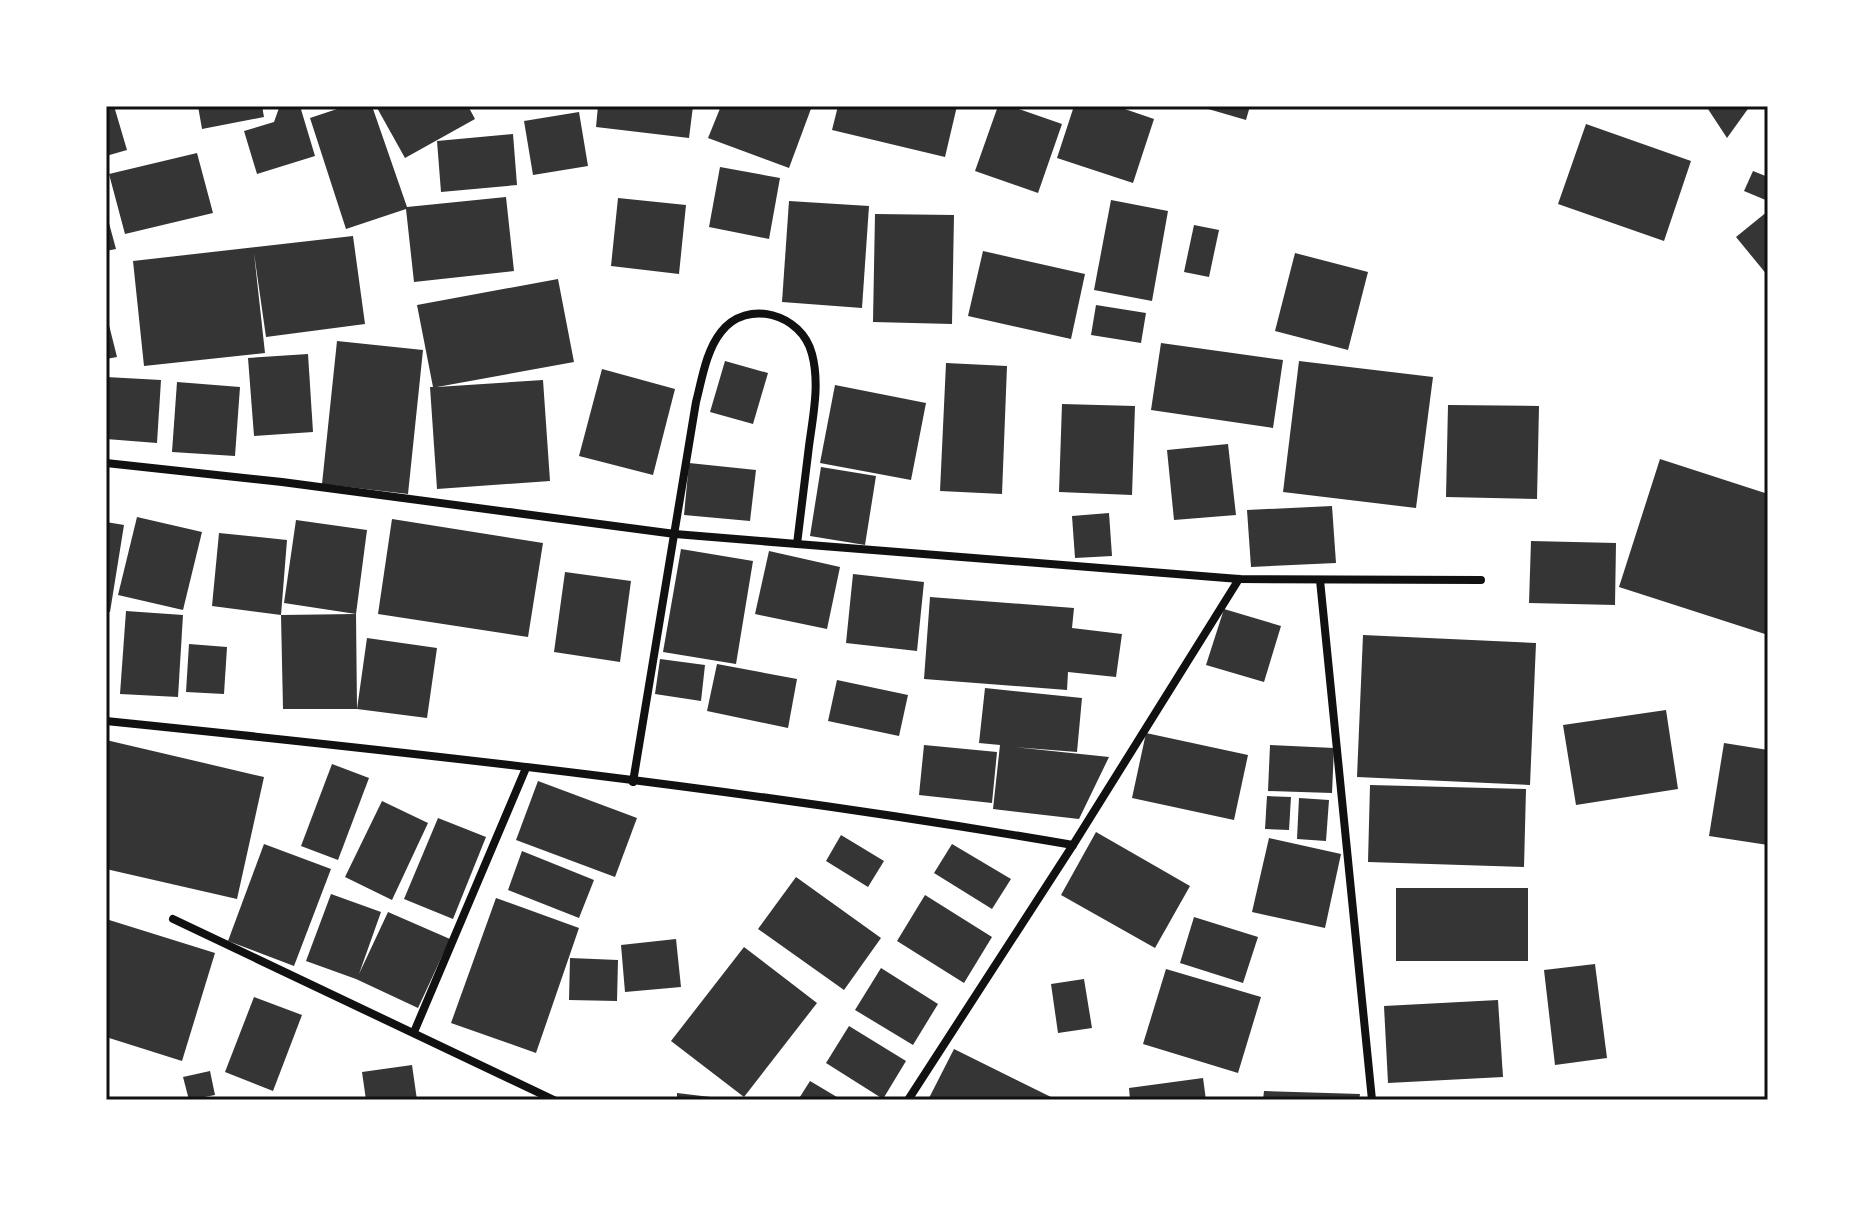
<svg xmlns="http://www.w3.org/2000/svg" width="1874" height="1206" viewBox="0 0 1874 1206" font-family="Signika,sans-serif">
  <rect width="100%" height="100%" fill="#fff"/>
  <g fill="#353535">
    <path d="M106 106H114L127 150 106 156Z"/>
    <path d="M198 106H262L264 117 202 129Z"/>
    <path d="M287 106H300L315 156 257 174 244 131 274 122 279 108Z"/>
    <path d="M346 106H372L407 207 506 197 514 271 414 282 406 209 346 229 310 118Z"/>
    <path d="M376 106H468L475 119 405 158Z"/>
    <path d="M598 106H693L689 138 596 127Z"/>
    <path d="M721 106H812L789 168 708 138Z"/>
    <path d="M838 106H957L945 157 832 130Z"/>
    <path d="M998 106H1010L1062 124 1038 193 975 171Z"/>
    <path d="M1074 106H1116L1154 119 1133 183 1057 158Z"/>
    <path d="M1198 106H1250L1246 120Z"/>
    <path d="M1706 106H1750L1727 138Z"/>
    <path d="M579 112 588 166 533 175 524 121Z"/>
    <path d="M1586 124 1691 161 1664 241 1558 204Z"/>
    <path d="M513 134 517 185 441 192 437 141Z"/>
    <path d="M197 153 213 213 125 234 109 174Z"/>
    <path d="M720 167 780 178 769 239 709 227Z"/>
    <path d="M1753 171 1768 177V201L1744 191Z"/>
    <path d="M618 198 686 205 679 274 611 266Z"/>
    <path d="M1111 200 1168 211 1152 301 1094 290Z"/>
    <path d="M789 201 869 206 862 308 782 302Z"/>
    <path d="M1768 211V276L1736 237Z"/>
    <path d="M106 212 116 249 106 251Z"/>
    <path d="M875 214 954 215 952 324 873 322Z"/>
    <path d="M1194 225 1219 230 1209 277 1184 272Z"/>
    <path d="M353 236 365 324 266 337 254 253 265 353 144 366 133 261Z"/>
    <path d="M983 251 1085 274 1071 339 968 316Z"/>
    <path d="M1295 253 1368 272 1348 350 1275 331Z"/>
    <path d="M558 279 574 362 437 387 543 380 550 481 437 489 430 387H433L417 305Z"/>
    <path d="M1096 305 1146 313 1141 343 1091 335Z"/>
    <path d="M106 313 117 357 106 359Z"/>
    <path d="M337 341 423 350 408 494 322 484Z"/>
    <path d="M1161 343 1283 360 1273 428 1151 410Z"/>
    <path d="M308 354 313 432 254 436 248 358Z"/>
    <path d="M725 361 768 373 753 424 710 412Z"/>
    <path d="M1299 361 1433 377 1416 508 1283 492Z"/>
    <path d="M946 363 1007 366 1002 494 940 491Z"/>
    <path d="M602 369 675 389 653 475 579 456Z"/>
    <path d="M106 377 161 380 157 443 106 439Z"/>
    <path d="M177 382 240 387 235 456 172 452Z"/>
    <path d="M835 385 926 403 911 480 820 463Z"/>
    <path d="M1062 404 1135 406 1132 495 1059 492Z"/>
    <path d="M1448 405 1539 406 1537 499 1446 497Z"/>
    <path d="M1228 444 1236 515 1174 520 1167 450Z"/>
    <path d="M1660 459 1768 494V635L1619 587Z"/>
    <path d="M689 463 756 470 750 521 684 515Z"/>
    <path d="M821 467 876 476 865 545 810 536Z"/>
    <path d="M1332 506 1336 563 1251 567 1247 510Z"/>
    <path d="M1109 513 1112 556 1075 558 1072 516Z"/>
    <path d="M137 517 202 532 183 610 118 595Z"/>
    <path d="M392 519 543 543 528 637 378 614Z"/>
    <path d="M296 520 367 530 356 614 284 603Z"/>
    <path d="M106 522 124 525 110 612H106Z"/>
    <path d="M219 533 287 540 281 615 212 606Z"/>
    <path d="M1531 541 1616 543 1615 605 1529 603Z"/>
    <path d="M681 549 753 561 736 664 663 652Z"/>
    <path d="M769 551 840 567 827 629 755 614Z"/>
    <path d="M565 572 631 581 620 662 554 652Z"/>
    <path d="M853 574 924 582 917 651 846 643Z"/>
    <path d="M930 597 1074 608 1072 628 1122 634 1116 677 1068 672 1067 690 924 679Z"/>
    <path d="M1224 609 1281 626 1264 682 1206 665Z"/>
    <path d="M126 611 183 615 178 697 120 694Z"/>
    <path d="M356 614 357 709H283L281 615Z"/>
    <path d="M1363 635 1536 643 1530 785 1357 777Z"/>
    <path d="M367 638 437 648 427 718 357 709Z"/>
    <path d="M189 644 227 647 224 694 186 692Z"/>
    <path d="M660 659 705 665 701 701 655 694Z"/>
    <path d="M717 664 797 679 788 728 707 711Z"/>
    <path d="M837 680 908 695 899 736 828 721Z"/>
    <path d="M985 688 1082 698 1077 752 1013 747 1109 757 1079 819 993 809 1000 745 979 743Z"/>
    <path d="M1666 710 1678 789 1576 805 1563 725Z"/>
    <path d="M1146 733 1248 755 1234 820 1132 798Z"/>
    <path d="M106 740 264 777 237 899 106 869Z"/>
    <path d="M1724 743 1768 750V845L1709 836Z"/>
    <path d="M924 745 997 752 992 803 919 795Z"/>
    <path d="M1270 745 1334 748 1332 793 1268 791Z"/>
    <path d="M332 764 369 778 338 860 301 846Z"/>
    <path d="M538 781 637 818 615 877 516 840Z"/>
    <path d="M1370 785 1526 789 1524 867 1368 862Z"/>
    <path d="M1267 796 1291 797 1289 830 1265 829Z"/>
    <path d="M1299 798 1329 800 1326 841 1297 839Z"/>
    <path d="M382 801 428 823 392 900 345 877Z"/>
    <path d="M438 818 486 837 453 919 404 899Z"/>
    <path d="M1096 832 1190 886 1155 948 1061 895Z"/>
    <path d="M841 835 884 861 868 887 826 861Z"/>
    <path d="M1269 838 1341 854 1325 928 1252 912Z"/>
    <path d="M264 844 331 869 294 966 228 941Z"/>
    <path d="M952 844 1011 879 992 909 934 873Z"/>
    <path d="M522 851 594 880 579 918 508 890Z"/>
    <path d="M796 877 881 938 844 990 758 929Z"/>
    <rect x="1396" y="888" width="132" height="73"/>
    <path d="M331 894 381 912 359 974 388 912 450 939 418 1008 356 979 306 961Z"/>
    <path d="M925 895 992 937 964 983 897 941Z"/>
    <path d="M496 898 579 928 536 1053 451 1023Z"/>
    <path d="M1194 917 1258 937 1243 983 1180 963Z"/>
    <path d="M106 919 215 953 182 1061 106 1037Z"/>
    <path d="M676 939 681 987 625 992 621 945Z"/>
    <path d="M744 947 817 1003 744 1097 671 1041Z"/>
    <path d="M570 958 618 960 617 1001 569 1000Z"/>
    <path d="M1595 964 1607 1058 1555 1065 1544 970Z"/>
    <path d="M881 968 938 1004 913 1045 855 1010Z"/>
    <path d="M1166 969 1261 997 1238 1073 1143 1044Z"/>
    <path d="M1084 979 1092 1028 1058 1033 1051 984Z"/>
    <path d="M254 997 302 1015 273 1091 225 1072Z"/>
    <path d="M1498 1000 1503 1077 1388 1083 1384 1006Z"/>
    <path d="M849 1026 906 1061 883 1099 826 1063Z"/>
    <path d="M954 1049 1051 1097 1049 1100H928Z"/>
    <path d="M412 1065 417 1100H366L362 1072Z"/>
    <path d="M210 1071 215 1095 189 1100 183 1077Z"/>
    <path d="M1203 1078 1206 1100H1130L1129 1088Z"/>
    <path d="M810 1081 842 1100H798Z"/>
    <path d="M1264 1091 1360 1094 1359 1100H1263Z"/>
    <path d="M677 1093 719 1098V1100H677Z"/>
  </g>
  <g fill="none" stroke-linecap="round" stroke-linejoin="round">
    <g stroke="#111" stroke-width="8">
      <path d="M106 463 282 482 675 534 797 544 1239 579 1481 580"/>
      <path d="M1320 580 1372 1100"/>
      <path d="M106 721C429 754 753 790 1073 845"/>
      <path d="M633 782 696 402C702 379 706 351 721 332 747 298 802 314 812 354 820 384 813 416 809 446 805 479 801 512 797 544"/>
      <path d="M173 919 554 1100"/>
      <path d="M414 1032 526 768"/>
      <path d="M908 1100 1073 845 1239 579"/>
    </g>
  </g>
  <rect width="1874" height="1206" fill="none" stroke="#ffffff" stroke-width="216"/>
  <rect x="108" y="108" width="1658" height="990" fill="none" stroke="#111" stroke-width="3"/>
</svg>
